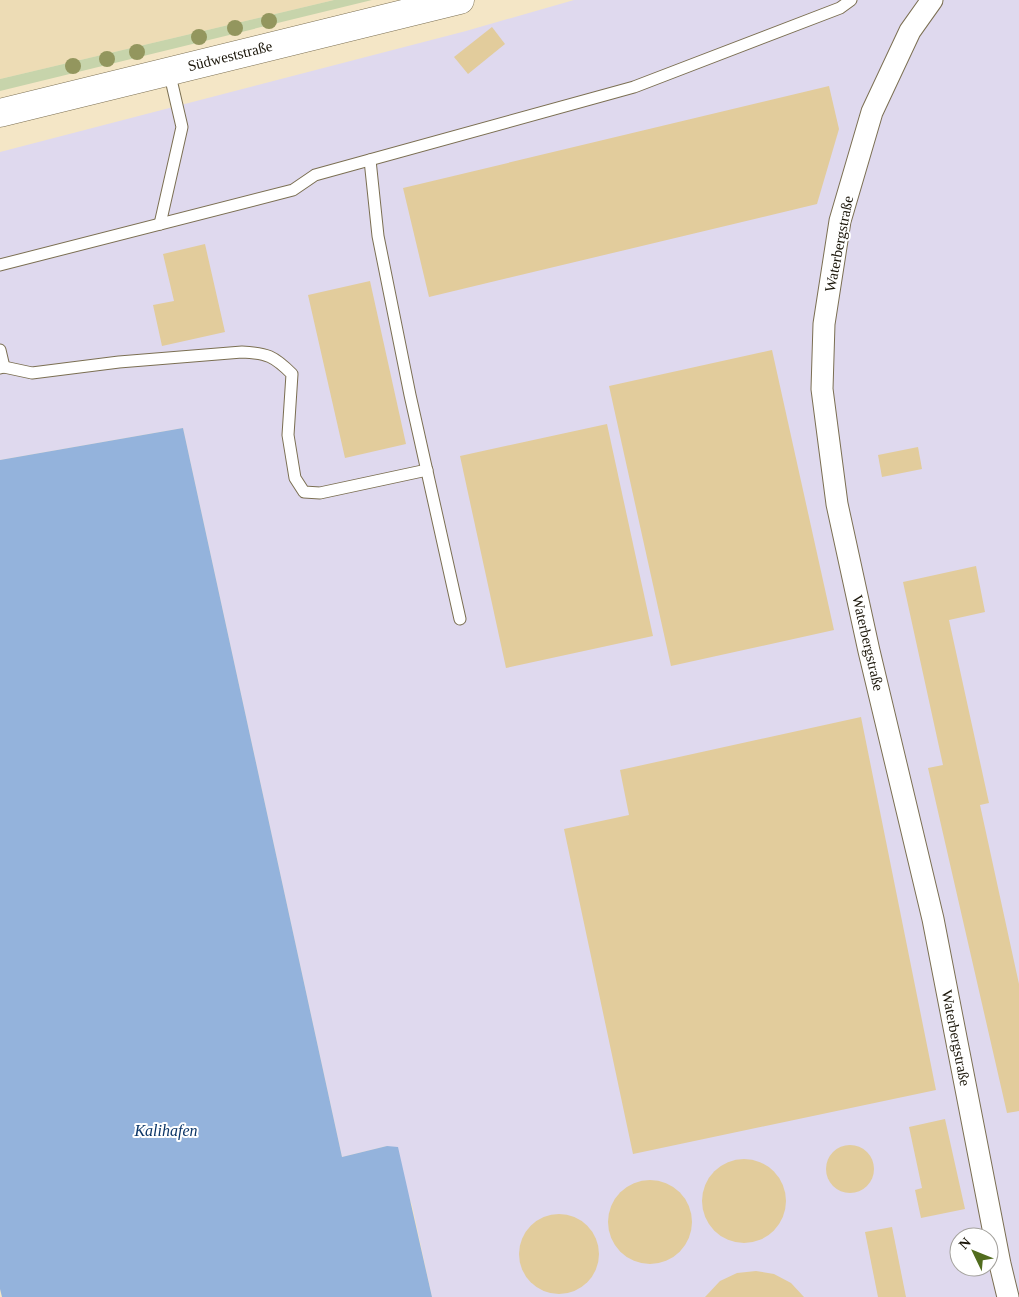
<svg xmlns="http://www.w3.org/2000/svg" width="1019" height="1297" viewBox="0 0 1019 1297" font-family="Georgia,serif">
  <rect width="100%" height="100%" fill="#f4e6c6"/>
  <path fill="#eddcb5" d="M0 0H334L0 79Z"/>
  <path fill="#dfd9ee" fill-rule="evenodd" d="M574 0H1019V1297H432L412 1205 387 1146 342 1157 183 428 0 460V152L466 31ZM959 1237H989V1267H959Z"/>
  <path fill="#c7d4ab" d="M334 0H372L0 91V79Z"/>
  <path fill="#94b3dc" d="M183 428 342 1157 387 1146 398 1147 432 1297H2L0 1289V460Z"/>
  <g fill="#e2cc9c">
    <path d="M492 27 505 44 468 74 454 57Z"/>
    <path d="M829 86 839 129 817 204 429 297 403 188Z"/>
    <path d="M205 244 225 332 162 346 153 305 174 301 163 254Z"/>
    <path d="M370 281 406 444 345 458 308 295Z"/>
    <path d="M772 350 834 630 671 666 609 386Z"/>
    <path d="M607 424 653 636 506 668 460 456Z"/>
    <path d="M918 447 922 469 882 477 878 455Z"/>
    <path d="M976 566 985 612 949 620 989 803 980 805 1019 984V1111L1007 1113 928 768 943 765 903 582Z"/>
    <path d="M861 717 936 1090 633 1154 564 829 629 815 620 770Z"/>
    <path d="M945 1119 965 1209 921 1218 915 1190 922 1188 909 1127Z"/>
    <circle cx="850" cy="1169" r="24"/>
    <circle cx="744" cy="1201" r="42"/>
    <circle cx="650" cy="1222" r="42"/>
    <circle cx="559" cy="1254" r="40"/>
    <path d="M892 1227 906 1297H878L865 1232Z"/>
    <path d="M756 1271 774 1274 791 1283 804 1297H705L720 1281 737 1273Z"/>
  </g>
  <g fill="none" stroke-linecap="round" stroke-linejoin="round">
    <defs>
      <g id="lane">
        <path d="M370 160 378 236 410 395 460 619"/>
        <path d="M160 224 182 127 169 71"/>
        <path d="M0 265 293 190 315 175 634 87 840 8 851 0"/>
        <path d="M0 350 4 367 0 368"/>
        <path d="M4 367 32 373 119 362 242 352C267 353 274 356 292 374L288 435 295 478 304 492 320 493 427 470"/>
      </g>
      <path id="street" d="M932 0 910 31 872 112 840 221 824 324 822 389 837 504 869 651 933 919 1000 1264 1008 1297"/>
      <path id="secondary" d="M0 113 460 0"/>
    </defs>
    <use href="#lane" stroke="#7b6f52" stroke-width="13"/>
    <use href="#street" stroke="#7b6f52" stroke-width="23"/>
    <use href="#secondary" stroke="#7b6f52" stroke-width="29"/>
    <use href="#lane" stroke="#fff" stroke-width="11"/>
    <use href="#street" stroke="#fff" stroke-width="21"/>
    <use href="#secondary" stroke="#fff" stroke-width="28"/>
  </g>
  <g fill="#93965e">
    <circle cx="269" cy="21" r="8"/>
    <circle cx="235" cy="28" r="8"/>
    <circle cx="199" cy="37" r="8"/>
    <circle cx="137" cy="52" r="8"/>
    <circle cx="107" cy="59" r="8"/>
    <circle cx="73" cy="66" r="8"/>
  </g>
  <g text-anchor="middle" stroke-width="4" stroke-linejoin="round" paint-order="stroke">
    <g font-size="15" fill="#1b160a" stroke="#fff">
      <text transform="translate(230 56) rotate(-14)" y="5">Südweststraße</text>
      <text transform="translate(839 244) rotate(-79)" y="5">Waterbergstraße</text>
      <text transform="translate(868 643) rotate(77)" y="5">Waterbergstraße</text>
      <text transform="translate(956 1038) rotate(79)" y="5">Waterbergstraße</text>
    </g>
    <g font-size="16" font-style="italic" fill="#0b3567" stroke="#fff">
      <text x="166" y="1136">Kalihafen</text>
    </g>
  </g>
  <g transform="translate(974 1252) rotate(313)"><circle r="24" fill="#ffffff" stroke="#a4a29d"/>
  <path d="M0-4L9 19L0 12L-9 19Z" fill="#516c1e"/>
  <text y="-8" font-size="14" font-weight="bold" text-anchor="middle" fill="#1b160a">N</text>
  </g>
</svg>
